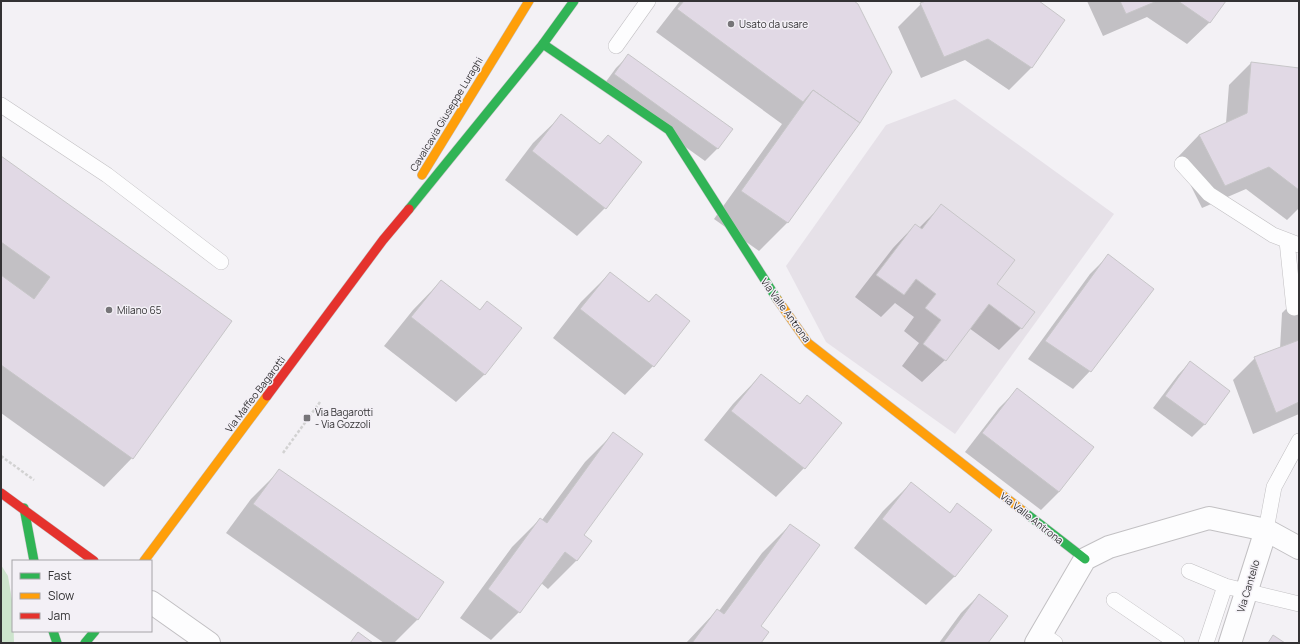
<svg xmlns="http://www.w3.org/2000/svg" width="1300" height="644" viewBox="0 0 1300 644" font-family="Manrope,sans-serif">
  <rect width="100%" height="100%" fill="#f3f1f5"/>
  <path fill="#e6e1e8" d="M955 99 1114 214 955 434 826 342 786 266 886 125Z"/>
  <path fill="#cde4cd" d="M1 565 8 576 13 606 14 643H1Z"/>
  <g fill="#0003">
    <path d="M680 1H852L859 122 787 223 759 251 714 219 782 124 656 32Z"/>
    <path d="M928 1H1037L1064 20 1031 68 1009 90 965 60 921 78 898 27 921 4Z"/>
    <path d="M1087 1H1224L1210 22 1187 44 1147 17 1103 36Z"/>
    <path d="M628 56 718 148 705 161 602 87 616 68Z"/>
    <path d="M1251 63 1299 69V208L1287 220 1246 189 1202 208 1177 158 1199 135 1226 123 1229 85Z"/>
    <path d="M562 115 605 208 577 236 505 180 533 143Z"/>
    <path d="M1 157 132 458 104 487 1 413Z"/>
    <path d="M941 206 996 284 1021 328 999 350 969 328 945 360 922 382 902 366 919 343 904 331 914 317 895 303 881 317 855 297 893 248 915 225 919 228Z"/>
    <path d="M1108 256 1090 371 1073 389 1028 359 1090 274Z"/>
    <path d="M610 273 648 303 656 295 689 321 653 366 625 395 553 338 581 302Z"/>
    <path d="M441 281 479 311 487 303 485 374 456 402 384 346 413 310Z"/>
    <path d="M1299 296V414L1253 434 1233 380 1255 358 1280 349 1282 313Z"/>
    <path d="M1190 362 1229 391 1204 425 1192 437 1153 408 1178 375Z"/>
    <path d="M761 375 799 405 807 397 804 468 776 497 704 440 733 404Z"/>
    <path d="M1017 390 1059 492 1041 510 965 452 999 408Z"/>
    <path d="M613 434 582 535 591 541 576 561 548 589 541 583 519 612 491 640 460 618 512 547 540 519 542 520 585 462Z"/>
    <path d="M279 471 418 619 394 643H384L226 533 251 499Z"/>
    <path d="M911 483 949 513 957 505 955 576 926 605 854 548 883 511Z"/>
    <path d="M790 525 759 626 760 643H686L717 610 719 611 762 553Z"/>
    <path d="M979 595 987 643H939L961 613Z"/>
  </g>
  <g fill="#e1d9e5" stroke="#c7c6c8">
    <path d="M684 1H854L858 4 892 72 860 123 813 90 803 102 677 9Z"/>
    <path d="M926 1H1039L1065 20 1032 68 988 39 944 57 920 3Z"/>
    <path d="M1120 1H1157L1126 14Z"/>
    <path d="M1178 1H1226L1210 23Z"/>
    <path d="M628 54 733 129 718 149 614 74Z"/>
    <path d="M1251 62 1299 68V190L1269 167 1225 186 1199 135 1247 113Z"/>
    <path d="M813 90 860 123 788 223 741 191Z"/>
    <path d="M561 114 600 144 608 135 642 162 606 209 532 151Z"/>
    <path d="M1 156 232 321 133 459 1 365V275L34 299 50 277 1 242Z"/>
    <path d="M941 204 1015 260 997 284 1035 312 1022 329 989 304 946 361 923 344 941 320 925 308 936 294 916 279 904 295 876 275 915 224 922 229Z"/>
    <path d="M1108 254 1154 289 1091 372 1045 341Z"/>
    <path d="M610 272 649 302 656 294 690 321 654 367 580 309Z"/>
    <path d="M441 280 480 310 487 301 522 328 485 375 411 317Z"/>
    <path d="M1299 340V402L1276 413 1254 357Z"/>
    <path d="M1190 361 1230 391 1205 425 1165 396Z"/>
    <path d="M761 374 800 404 807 395 842 423 805 469 731 411Z"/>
    <path d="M1017 388 1094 447 1059 492 982 433Z"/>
    <path d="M613 432 643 454 584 535 592 541 577 561 565 552 520 613 488 589 540 518 547 523Z"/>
    <path d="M279 469 444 582 418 620 253 504Z"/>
    <path d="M911 482 950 513 957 503 992 530 955 577 882 519Z"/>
    <path d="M790 524 820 545 761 626 769 632 761 643H692L717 609 724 614Z"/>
    <path d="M979 594 1008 616 988 643H943Z"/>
    <path d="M358 632 373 643H350Z"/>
    <path d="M1273 635 1285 643H1268Z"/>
  </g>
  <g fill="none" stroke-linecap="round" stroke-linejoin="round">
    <defs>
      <g id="lane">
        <path d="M616 46 648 1"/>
        <path d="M1 105 107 175 221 262"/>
        <path d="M1182 164 1209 194 1273 235 1299 245"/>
        <path d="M1287 241 1294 308"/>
        <path d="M1266 530 1274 487 1299 441"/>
        <path d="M1189 571 1225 586 1299 604"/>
        <path d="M1114 600 1177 643"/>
        <path d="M1042 634 1055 643"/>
        <path d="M1206 643 1225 586"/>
      </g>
      <g id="street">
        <path d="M151 602 209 643"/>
        <path d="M1036 643 1085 559 1109 547 1209 518 1266 530 1299 548"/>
        <path d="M1230 643 1266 530"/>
      </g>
      <g id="fast">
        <path d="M543 44 669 130 777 299"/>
        <path d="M409 209 543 44 574 1"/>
        <path d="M24 508 34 561"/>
        <path d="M1023 511 1085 559"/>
        <path d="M53 631 57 643"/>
        <path d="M85 643 95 631"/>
      </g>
      <g id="slow">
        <path d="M422 175 529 1"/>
        <path d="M777 299 808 343 1023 511"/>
        <path d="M144 561 267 396"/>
      </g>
      <g id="jam">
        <path d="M267 396 383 240 409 209"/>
        <path d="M1 493 94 561"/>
      </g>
    </defs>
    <use href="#lane" stroke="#c2c0c3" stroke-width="16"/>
    <use href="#street" stroke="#c2c0c3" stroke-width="24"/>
    <use href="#fast" stroke="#c2c0c3" stroke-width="10"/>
    <use href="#slow" stroke="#c2c0c3" stroke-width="10"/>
    <use href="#jam" stroke="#c2c0c3" stroke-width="10"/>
    <g stroke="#d2d2d2" stroke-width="2.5" stroke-dasharray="3 2" stroke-linecap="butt">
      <path d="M283 453 320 402"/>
      <path d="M1 456 34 480"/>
    </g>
    <use href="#lane" stroke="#fdfdfe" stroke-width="15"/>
    <use href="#street" stroke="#fdfdfe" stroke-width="22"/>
    <use href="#fast" stroke="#30b455" stroke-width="9"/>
    <use href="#slow" stroke="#ff9f0a" stroke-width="9"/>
    <use href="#jam" stroke="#e5322d" stroke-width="9"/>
  </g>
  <g fill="#767578" stroke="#f3f0f6" stroke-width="1.5">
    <circle cx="731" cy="24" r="4"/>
    <circle cx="109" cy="310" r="4"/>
    <rect x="303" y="414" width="8" height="8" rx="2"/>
  </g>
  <g text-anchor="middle" stroke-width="3" stroke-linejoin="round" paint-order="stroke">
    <g font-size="10" fill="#333234" stroke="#f3f0f6" text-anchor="start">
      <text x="739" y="28">Usato da usare</text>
      <text x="117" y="314">Milano 65</text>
      <text x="315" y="416">Via Bagarotti<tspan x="315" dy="12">- Via Gozzoli</tspan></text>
    </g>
    <g font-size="10" fill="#333234" stroke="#f3f0f6">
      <text transform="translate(446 114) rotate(-59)" y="4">Cavalcavia Giuseppe Luraghi</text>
      <text transform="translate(786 310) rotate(54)" y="4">Via Valle Antrona</text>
      <text transform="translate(255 394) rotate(-53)" y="4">Via Maffeo Bagarotti</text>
      <text transform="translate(1032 518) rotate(38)" y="4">Via Valle Antrona</text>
      <text transform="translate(1248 586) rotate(-73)" y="4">Via Cantello</text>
    </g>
  </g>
  <rect width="1300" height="644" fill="none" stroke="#333234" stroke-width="4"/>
  <rect x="12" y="560" width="140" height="72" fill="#f3f0f6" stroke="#a6a4a8"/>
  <rect x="20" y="573" width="20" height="6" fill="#30b455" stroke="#a6a4a8"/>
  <text x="48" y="580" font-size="12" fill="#333234">Fast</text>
  <rect x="20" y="593" width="20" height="6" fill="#ff9f0a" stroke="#a6a4a8"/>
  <text x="48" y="600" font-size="12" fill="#333234">Slow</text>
  <rect x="20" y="613" width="20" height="6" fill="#e5322d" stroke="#a6a4a8"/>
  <text x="48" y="620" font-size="12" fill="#333234">Jam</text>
</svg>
